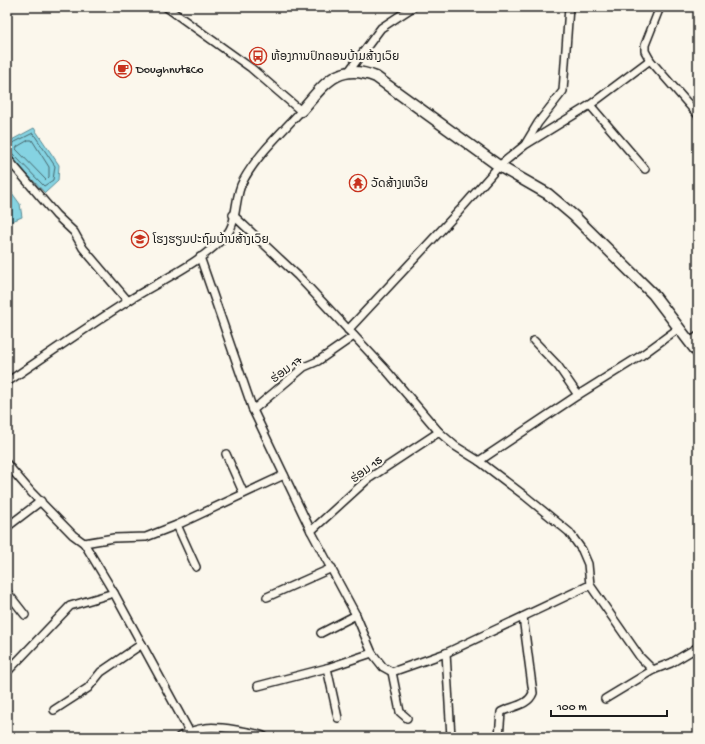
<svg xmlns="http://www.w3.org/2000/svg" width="705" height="744" viewBox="0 0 705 744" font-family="'Gochi Hand','Noto Sans Lao',sans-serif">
  <rect width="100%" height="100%" fill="#fbf7ec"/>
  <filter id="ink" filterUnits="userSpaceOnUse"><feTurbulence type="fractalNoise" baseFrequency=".025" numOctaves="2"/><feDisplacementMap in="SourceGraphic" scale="8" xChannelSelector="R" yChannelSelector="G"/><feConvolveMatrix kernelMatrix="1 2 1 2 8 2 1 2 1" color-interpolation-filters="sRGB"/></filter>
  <g filter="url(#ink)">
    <g fill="#85d3e2" stroke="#5b8a93">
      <path d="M34 128 59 165 58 181 45 193 7 153 8 142Z"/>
      <path d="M7 186 20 204 22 217 7 223Z"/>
    </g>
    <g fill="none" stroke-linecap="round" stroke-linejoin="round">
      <g stroke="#46656b" stroke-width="1">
        <path d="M29 140H32L49 167V177L46 180 16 149 17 147Z"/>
        <path d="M7 146 33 133 55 166 53 180 44 186 11 152 7 151"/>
      </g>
      <defs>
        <g id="street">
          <path d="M650 60 698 115"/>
          <path d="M349 71 381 28 413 7"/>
          <path d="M590 105 645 169"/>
          <path d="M526 143 538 123 563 91 569 7"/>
          <path d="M7 158 56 215 74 232 83 248 128 301"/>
          <path d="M233 215 298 276 386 370 439 432 455 446 479 461 525 496 569 532 582 550 588 564 590 585 640 657 653 670"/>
          <path d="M200 257 253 410 311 531 356 615 372 653 383 667 392 672 446 653 590 585"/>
          <path d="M348 330 460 210 499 166 525 145 590 105 650 60 645 51V45L660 7"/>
          <path d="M534 341 558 366 578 395"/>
          <path d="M690 342 698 336"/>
          <path d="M7 382C47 355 87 327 128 301 161 280 200 264 226 235 238 223 234 196 243 181 257 155 281 133 301 111L251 68 166 7"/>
          <path d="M253 410 304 367 318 361 354 336"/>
          <path d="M226 454 243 492"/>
          <path d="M479 461 578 395 642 355 679 328"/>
          <path d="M7 464 31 492 73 535 84 543 114 593 189 731"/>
          <path d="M7 527 41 501"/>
          <path d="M311 531 368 479 439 432"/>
          <path d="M84 543 114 538 146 537 177 525"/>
          <path d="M196 567 177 525 284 475"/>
          <path d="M7 592 25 615"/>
          <path d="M267 597 332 568"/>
          <path d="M321 633 356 615"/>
          <path d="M446 653 451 737"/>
          <path d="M327 668 338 718"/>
          <path d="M7 672 70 606 114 593"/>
          <path d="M392 672 400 712 407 718"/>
          <path d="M258 686 327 668 372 653"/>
          <path d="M605 699 653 670 671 663 698 647"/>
          <path d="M54 710 88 688 101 672 142 644"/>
          <path d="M179 737C188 732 196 729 206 728 216 726 256 732 265 737"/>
          <path d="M499 737 501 712C512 706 528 706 533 693L523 617"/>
        </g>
        <path id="secondary" d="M301 111C324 85 338 61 376 77L499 166 548 194 574 216 653 294 698 353"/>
      </defs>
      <use href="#street" stroke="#1c1c1c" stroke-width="10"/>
      <use href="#secondary" stroke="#1c1c1c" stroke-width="13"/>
      <use href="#street" stroke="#fbf7ec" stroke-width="7"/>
      <use href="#secondary" stroke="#fbf7ec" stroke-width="10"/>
    </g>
  </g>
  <defs>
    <symbol id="bus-ring" viewBox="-11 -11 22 22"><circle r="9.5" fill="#fbf7ec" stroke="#c8321e" stroke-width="1.5"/><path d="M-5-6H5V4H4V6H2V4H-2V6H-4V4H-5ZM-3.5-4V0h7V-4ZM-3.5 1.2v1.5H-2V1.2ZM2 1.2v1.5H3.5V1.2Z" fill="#c8321e"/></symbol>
    <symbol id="cafe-ring" viewBox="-11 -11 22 22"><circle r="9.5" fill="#fbf7ec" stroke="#c8321e" stroke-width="1.5"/><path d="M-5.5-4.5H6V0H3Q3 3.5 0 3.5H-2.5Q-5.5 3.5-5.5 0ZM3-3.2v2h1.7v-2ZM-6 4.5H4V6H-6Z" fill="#c8321e"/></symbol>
    <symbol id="temple-ring" viewBox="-11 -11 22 22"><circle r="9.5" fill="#fbf7ec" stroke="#c8321e" stroke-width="1.5"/><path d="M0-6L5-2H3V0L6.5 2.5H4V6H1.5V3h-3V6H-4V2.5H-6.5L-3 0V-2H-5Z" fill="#c8321e"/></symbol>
    <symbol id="school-ring" viewBox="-11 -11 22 22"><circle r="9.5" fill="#fbf7ec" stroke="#c8321e" stroke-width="1.5"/><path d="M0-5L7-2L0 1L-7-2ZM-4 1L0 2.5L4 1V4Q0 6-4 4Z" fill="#c8321e"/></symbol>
  </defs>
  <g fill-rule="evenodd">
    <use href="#bus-ring" x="248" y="46" width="20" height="20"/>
    <use href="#cafe-ring" x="113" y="59" width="20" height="20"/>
    <use href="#temple-ring" x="348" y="173" width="20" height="20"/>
    <use href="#school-ring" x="130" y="229" width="20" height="20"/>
  </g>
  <g text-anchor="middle" stroke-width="4" stroke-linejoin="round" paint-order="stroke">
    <g font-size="12" fill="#1c1c1c" stroke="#fbf7ec" text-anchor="start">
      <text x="271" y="60">ຫ້ອງການປົກຄອນບ້າມສ້າງເວົຍ</text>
      <text x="136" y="73">Doughnut&amp;Co</text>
      <text x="371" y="187">ວັດສ້າງເຫວີຍ</text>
      <text x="153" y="243">ໂຮງຮຽນປະຖົມບ້ານສ້າງເວົຍ</text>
    </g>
    <g font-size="12" fill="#1c1c1c" stroke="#fbf7ec">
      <text transform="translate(286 369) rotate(-37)" y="4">ຮ່ອມ 17</text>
      <text transform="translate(366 469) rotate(-37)" y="4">ຮ່ອມ 15</text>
    </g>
  </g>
  <rect width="705" height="744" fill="none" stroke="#fbf7ec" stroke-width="24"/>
  <rect x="12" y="12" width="681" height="720" fill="none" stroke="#1c1c1c" stroke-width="1.5" filter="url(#ink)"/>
  <path d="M551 710v6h116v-6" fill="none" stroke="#1c1c1c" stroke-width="2"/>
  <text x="557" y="710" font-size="12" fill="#1c1c1c" stroke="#fbf7ec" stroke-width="3" paint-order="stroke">100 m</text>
</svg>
